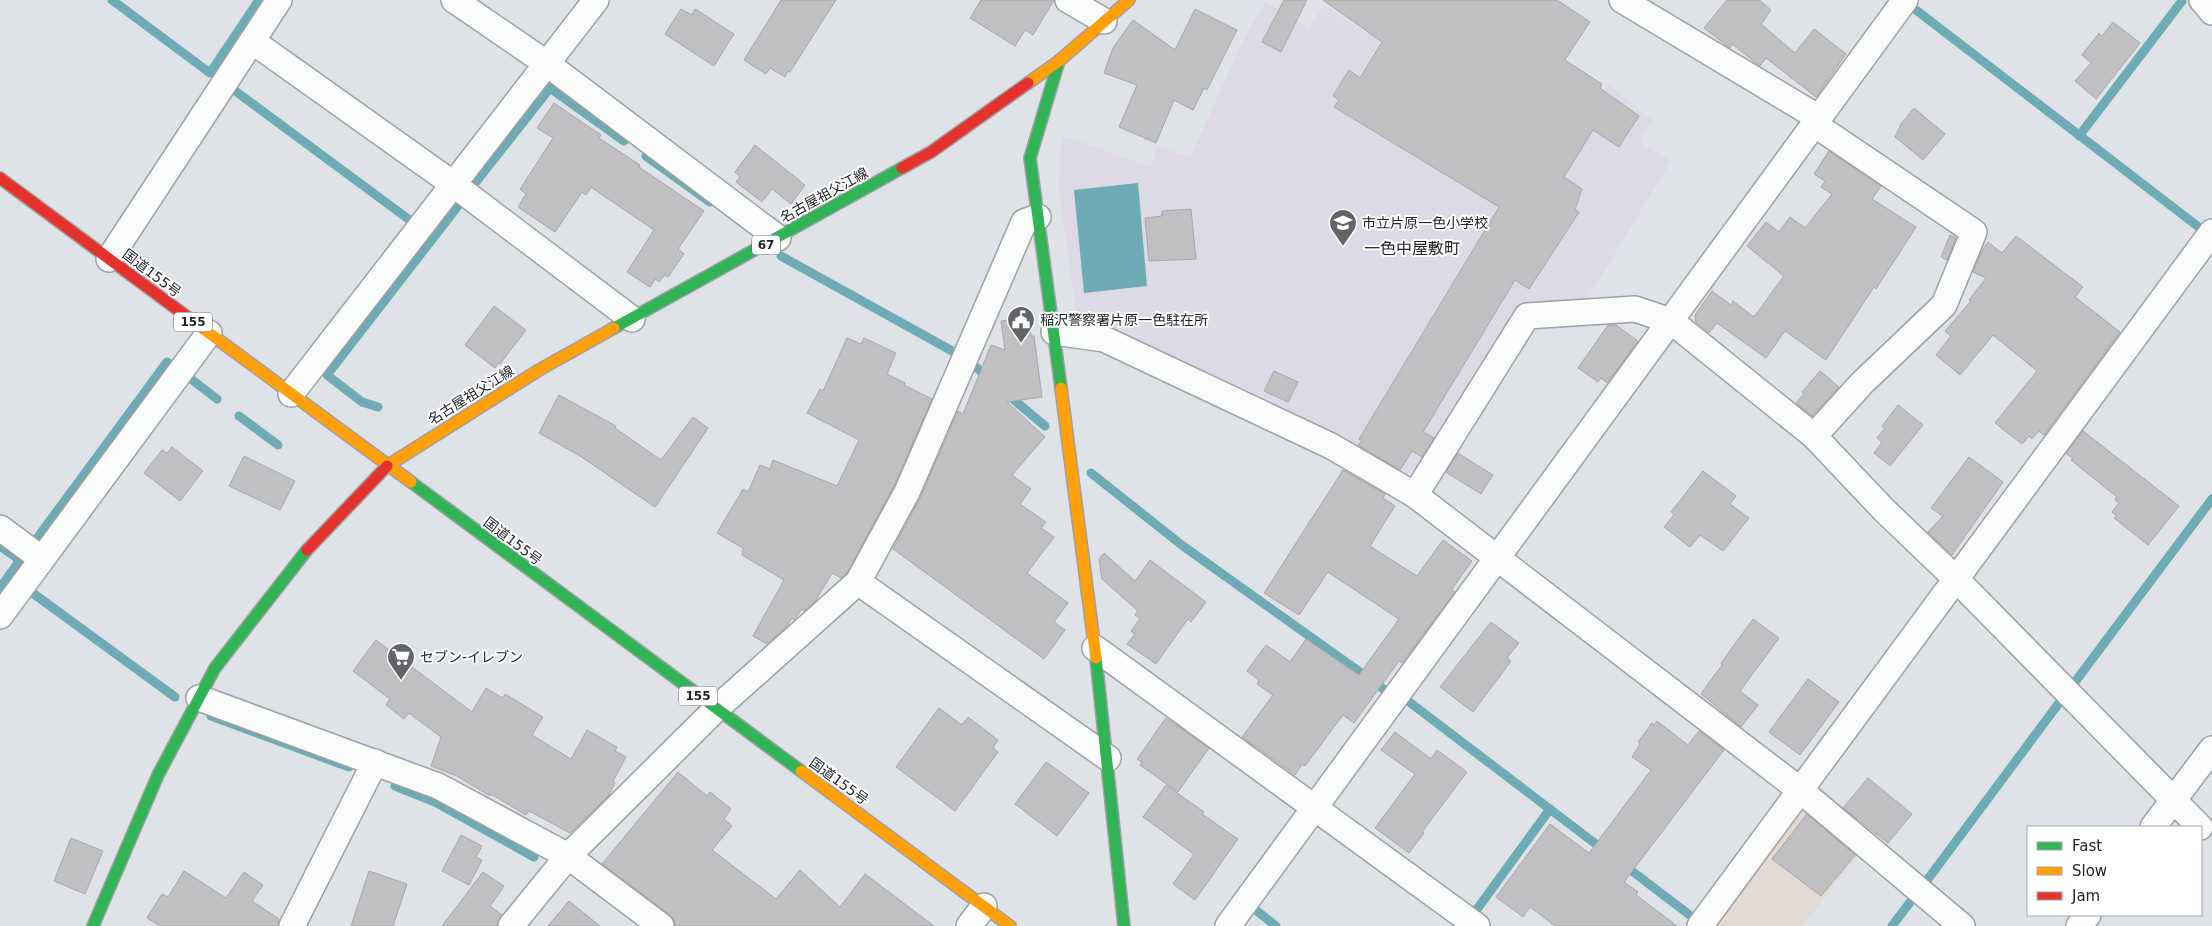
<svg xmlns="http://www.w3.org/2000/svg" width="2212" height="926" viewBox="0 0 2212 926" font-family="'DejaVu Sans','Noto Sans JP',sans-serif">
  <rect width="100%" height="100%" fill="#dfe2e6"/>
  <path fill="#e3dad3" d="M1817 812 1861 850 1803 926H1715L1796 813Z"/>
  <path fill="#ded9e6" d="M1392 0H1410L1585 122 1607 84 1653 120 1639 142 1671 161 1585 303 1520 308 1421 470 1403 472 1339 434 1076 311 1059 191 1060 153 1063 136 1151 167 1158 146 1190 158 1242 43 1265 2 1308 28 1325 5 1367 35Z"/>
  <path fill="#6eabb5" d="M1138 183 1147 286 1084 293 1074 190Z"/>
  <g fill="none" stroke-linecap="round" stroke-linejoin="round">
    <g stroke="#6eabb5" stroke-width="9">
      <path d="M112 0 210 73 259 0"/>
      <path d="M1916 10 2200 228"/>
      <path d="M234 90 411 221"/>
      <path d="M2079 136 2182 1"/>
      <path d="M646 156 710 202"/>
      <path d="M476 182 550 88 624 141"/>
      <path d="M781 256 954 352"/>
      <path d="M971 363 990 379"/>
      <path d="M191 379 217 399"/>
      <path d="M1007 394 1045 426"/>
      <path d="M378 407 362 402 327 375 458 206"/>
      <path d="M239 416 278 445"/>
      <path d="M1091 473 1183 546 1385 690"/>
      <path d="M38 537 167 362 171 365"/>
      <path d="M0 546 20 560"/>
      <path d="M0 588 21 559"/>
      <path d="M34 594 175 697"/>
      <path d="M2072 686 2212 499"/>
      <path d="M1408 701 1605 851"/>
      <path d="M211 716 349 767"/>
      <path d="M395 786 435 802 534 857"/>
      <path d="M1624 865 1691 916"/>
      <path d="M1928 879 2062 699"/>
      <path d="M1257 911 1276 926"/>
      <path d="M1475 912 1550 809"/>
      <path d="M1892 926 1914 897"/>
    </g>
  </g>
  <g fill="#c0bfc1" stroke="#a7a7a8">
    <path d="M781 0H836L790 72 788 71 785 77 770 68 766 74 744 60Z"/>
    <path d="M981 0H1054L1033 35 1025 30 1015 46 970 18Z"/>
    <path d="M1284 0H1307L1281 52 1262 42Z"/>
    <path d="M1323 0H1557L1590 22 1565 60 1602 84 1600 88 1639 116 1619 147 1593 130 1564 177 1582 189 1575 210 1579 212 1529 289 1515 280 1423 432 1434 438 1422 457 1412 451 1400 470 1358 445 1362 440 1359 439 1499 207 1334 107 1339 100 1333 96 1349 70 1360 78 1382 42Z"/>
    <path d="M1727 0H1759L1771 10 1761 24 1795 53 1814 29 1846 54 1816 97 1766 58 1760 66 1732 44 1730 48 1704 28Z"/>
    <path d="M681 9 692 15 695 9 734 34 714 66 665 34Z"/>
    <path d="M1195 9 1237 30 1207 90 1204 88 1193 110 1174 100 1156 143 1119 127 1137 85 1104 73 1113 48 1133 20 1175 50Z"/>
    <path d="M2113 22 2140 43 2096 99 2075 81 2091 63 2082 55 2099 33 2102 36Z"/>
    <path d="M554 103 601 135 599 138 640 165 639 167 704 211 678 249 684 254 668 277 665 275 659 282 655 279 650 287 627 272 654 230 591 187 586 195 582 192 555 232 518 207 526 194 520 189 553 138 537 128Z"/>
    <path d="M1914 108 1945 134 1923 160 1895 137 1901 124Z"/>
    <path d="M755 145 805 185 791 204 772 189 762 202 736 182 740 177 735 172Z"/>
    <path d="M1829 151 1881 186 1872 199 1916 227 1876 289 1874 287 1826 360 1785 331 1766 358 1717 323 1709 333 1696 322 1695 315 1712 291 1731 305 1733 301 1754 317 1784 276 1747 246 1766 222 1779 232 1790 217 1805 228 1832 194 1821 187 1825 181 1814 174Z"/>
    <path d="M1191 209 1196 259 1149 261 1145 218 1162 216V211Z"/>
    <path d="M1950 235 1956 238 1947 260 1941 257Z"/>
    <path d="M2016 236 2083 287 2075 297 2120 332 2044 435 2039 431 2032 439 2029 436 2022 444 1995 423 2037 371 1993 335 1960 375 1936 355 1951 336 1945 331 1971 301 1969 300 1986 278 1973 272 1983 249 1988 242 2002 253Z"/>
    <path d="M494 306 526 330 500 364 498 363 495 368 465 345Z"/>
    <path d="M1028 317 1031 336H1034L1042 397 1007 402 1045 437 1012 475 1031 489 1020 504 1046 522 1041 528 1054 537 1027 573 1068 603 1054 622 1065 630 1044 659 893 549 920 498 958 411 963 414 991 345 1005 350 1001 321Z"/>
    <path d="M1608 325H1616L1638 341 1607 383 1601 378 1598 382 1578 368Z"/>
    <path d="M847 338 861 344 864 338 896 353 887 374 905 383 904 385 932 399 894 486 847 573 841 578 832 573 816 600 804 611 802 609 794 620 792 618 787 626 767 644 753 636 784 580 742 555 743 548 717 533 743 489 748 492 760 465 770 469 773 460 837 486 859 440 807 413 820 389 823 391Z"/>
    <path d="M1274 371 1298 382 1288 402 1264 391Z"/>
    <path d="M1820 371 1839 387 1812 416 1796 403 1804 394 1802 392Z"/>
    <path d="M559 395 616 426 615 428 661 460 693 417 708 428 655 507 580 456 539 433Z"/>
    <path d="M1898 405 1923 425 1890 466 1874 453 1882 442 1877 438 1885 428 1882 426Z"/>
    <path d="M2083 431 2179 506 2148 545 2114 518 2117 516 2112 512 2119 503 2115 500 2117 497 2071 460 2073 459 2066 453Z"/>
    <path d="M172 447 203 471 180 501 144 473 162 450 167 453Z"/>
    <path d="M1458 453 1493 475 1481 494 1446 472Z"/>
    <path d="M244 456 295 481 280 510 229 486Z"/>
    <path d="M1969 457 2003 482 1952 555 1928 532 1943 516 1931 508Z"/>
    <path d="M1343 470 1385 494 1383 498 1395 506 1370 546 1417 576 1443 540 1472 561 1452 589 1455 592 1402 663 1399 661 1354 723 1343 715 1305 766 1302 764 1295 775 1242 737 1273 695 1257 684 1259 680 1247 671 1266 645 1290 662 1306 639 1359 675 1399 619 1328 572 1299 615 1264 593Z"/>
    <path d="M1703 471 1736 496 1730 504 1749 518 1723 551 1700 535 1690 547 1664 527 1674 515 1671 512Z"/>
    <path d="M1104 553 1135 581 1150 560 1206 602 1191 622 1188 619 1156 664 1127 644 1135 634 1131 631 1140 619 1135 615 1138 611 1102 579 1099 559Z"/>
    <path d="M1753 619 1779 638 1740 691 1758 705 1741 727 1701 694 1722 665 1721 663Z"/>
    <path d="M1491 622 1519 643 1507 658 1511 661 1473 712 1440 687Z"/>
    <path d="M376 640 472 712 486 688 503 698 505 694 543 717 532 735 571 759 587 730 617 747 615 751 626 757 613 781 615 783 608 796 570 833 529 811 526 815 491 794 490 796 457 776 431 766 441 737 409 713 404 719 386 705 390 699 353 671Z"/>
    <path d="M1808 679 1839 702 1800 755 1769 732Z"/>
    <path d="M939 708 962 725 968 717 998 740 993 748 998 752 955 811 896 767Z"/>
    <path d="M1166 718 1209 748 1178 792 1140 765 1142 762 1137 759Z"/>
    <path d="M1657 721 1688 745 1699 731 1724 750 1624 882 1638 892 1636 895 1677 926H1555L1530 907 1523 917 1496 897 1550 824 1589 853 1651 770 1632 757 1640 744 1638 742 1652 723 1654 725Z"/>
    <path d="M1395 732 1431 759 1437 750 1467 772 1422 832 1424 833 1409 853 1375 828 1415 774 1381 750Z"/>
    <path d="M1046 762 1089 793 1057 836 1015 804Z"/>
    <path d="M678 772 707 796 710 792 731 809 724 819 732 826 712 850 776 899 800 870 840 907 865 874 934 926H675L674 920 670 915 602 864Z"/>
    <path d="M1868 778 1912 814 1888 843 1843 808Z"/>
    <path d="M1166 785 1204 812 1202 814 1238 839 1195 900 1173 884 1194 854 1143 817Z"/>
    <path d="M1807 814 1855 855 1821 896 1772 859Z"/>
    <path d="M461 835 482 846 476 857 482 860 469 885 442 871Z"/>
    <path d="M71 838 103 851 85 894 54 881Z"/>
    <path d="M184 871 226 898 244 872 263 885 252 901 279 919 278 926H160L147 918 162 894 168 897Z"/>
    <path d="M369 871 407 884 393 926H351Z"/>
    <path d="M483 872 504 886 490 906 502 915 497 926H442Z"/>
    <path d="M569 901 600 926H548Z"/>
  </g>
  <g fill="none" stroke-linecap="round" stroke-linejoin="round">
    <defs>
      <g id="street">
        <path d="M454 0 546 63 778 238"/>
        <path d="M1068 0 1104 21"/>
        <path d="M1622 0 1819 118"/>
        <path d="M2202 0 2212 12"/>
        <path d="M252 41 453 184 632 319"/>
        <path d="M109 259 279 0"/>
        <path d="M1054 332 1104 339 1331 446 1415 495 1800 790 1962 926"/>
        <path d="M291 394 596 0"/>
        <path d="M1814 436 1862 383 1944 305 1974 232 1814 124"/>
        <path d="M1415 495 1527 316 1635 309 1671 321 1814 436 1884 510 1956 579 2200 827"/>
        <path d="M0 528 42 559"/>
        <path d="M858 582 1108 758"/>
        <path d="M0 616 209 333"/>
        <path d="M1095 648 1477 926"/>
        <path d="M199 698 438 786 568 856 661 926"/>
        <path d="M2153 827 2212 749"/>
        <path d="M292 926 375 762"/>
        <path d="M511 926 568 856 716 709 858 582 907 492 1024 222 1038 217"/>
        <path d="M969 926 984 906"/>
        <path d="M1228 926 1905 0"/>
        <path d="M1700 926 2212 232"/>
        <path d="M2079 926 2088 915"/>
      </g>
      <g id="fast">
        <path d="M1059 61 1030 158 1061 388"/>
        <path d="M614 328 902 168"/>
        <path d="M411 482 801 771"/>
        <path d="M1096 658 1124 926"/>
        <path d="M93 926 158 775 215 668 307 550"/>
      </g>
      <g id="slow">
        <path d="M1028 83 1059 61 1129 0"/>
        <path d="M201 327 411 482"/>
        <path d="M1061 388 1096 658"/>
        <path d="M387 466 539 370 614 328"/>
        <path d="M801 771 1010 926"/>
      </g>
      <g id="jam">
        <path d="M902 168 931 152 1028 83"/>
        <path d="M0 178 201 327"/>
        <path d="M307 550 387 466"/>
      </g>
    </defs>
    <use href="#street" stroke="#9ea0a3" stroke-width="28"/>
    <use href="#fast" stroke="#9ea0a3" stroke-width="14"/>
    <use href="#slow" stroke="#9ea0a3" stroke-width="14"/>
    <use href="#jam" stroke="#9ea0a3" stroke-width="14"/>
    <use href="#street" stroke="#fafbfb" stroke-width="25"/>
    <use href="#fast" stroke="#30b455" stroke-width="11"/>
    <use href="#slow" stroke="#ff9f0a" stroke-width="11"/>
    <use href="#jam" stroke="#e5322d" stroke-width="11"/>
  </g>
  <defs>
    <symbol id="school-pin" viewBox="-11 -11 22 30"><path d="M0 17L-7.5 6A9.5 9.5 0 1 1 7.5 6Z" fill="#626467" stroke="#fff"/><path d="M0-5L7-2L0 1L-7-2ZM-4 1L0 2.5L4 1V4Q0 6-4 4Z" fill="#fff"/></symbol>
    <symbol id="civic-pin" viewBox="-11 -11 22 30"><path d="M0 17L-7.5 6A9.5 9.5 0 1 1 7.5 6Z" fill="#626467" stroke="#fff"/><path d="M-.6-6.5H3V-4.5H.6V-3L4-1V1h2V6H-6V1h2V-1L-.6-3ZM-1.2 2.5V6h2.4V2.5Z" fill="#fff"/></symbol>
    <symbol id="supermarket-pin" viewBox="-11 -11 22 30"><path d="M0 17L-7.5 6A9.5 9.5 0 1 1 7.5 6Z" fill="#626467" stroke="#fff"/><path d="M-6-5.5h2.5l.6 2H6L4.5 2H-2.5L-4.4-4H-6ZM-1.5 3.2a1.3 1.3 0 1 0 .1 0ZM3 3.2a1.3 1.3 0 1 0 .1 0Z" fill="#fff"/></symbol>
  </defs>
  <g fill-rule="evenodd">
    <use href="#school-pin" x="1327" y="207" width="32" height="43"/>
    <use href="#civic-pin" x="1005" y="304" width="32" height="43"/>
    <use href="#supermarket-pin" x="385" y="641" width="32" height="43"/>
  </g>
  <g text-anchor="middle" stroke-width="4" stroke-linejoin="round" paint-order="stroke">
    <g fill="#fff" stroke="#626365" stroke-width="1">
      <rect x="752" y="235.5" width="28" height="19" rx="4"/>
      <rect x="174" y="312.5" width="38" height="19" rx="4"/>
      <rect x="679" y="686.5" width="38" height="19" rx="4"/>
    </g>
    <g font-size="12" font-weight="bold" fill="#1e2023">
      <text x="766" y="249">67</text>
      <text x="193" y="326">155</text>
      <text x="698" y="700">155</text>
    </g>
    <g font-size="14" fill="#1e2023" stroke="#fff">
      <text transform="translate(824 195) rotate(-29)" y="5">名古屋祖父江線</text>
      <text transform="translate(152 273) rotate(37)" y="5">国道155号</text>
      <text transform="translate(471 395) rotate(-32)" y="5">名古屋祖父江線</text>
      <text transform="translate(513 541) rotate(37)" y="5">国道155号</text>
      <text transform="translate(839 781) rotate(36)" y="5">国道155号</text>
    </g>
    <g font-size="14" fill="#1e2023" stroke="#fff" text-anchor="start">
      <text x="1362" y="228">市立片原一色小学校</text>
      <text x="1040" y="325">稲沢警察署片原一色駐在所</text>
      <text x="420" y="662">セブン-イレブン</text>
    </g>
    <g font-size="16" fill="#1e2023" stroke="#fff">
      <text x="1412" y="254">一色中屋敷町</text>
    </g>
  </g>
  <rect x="2027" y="826" width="175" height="90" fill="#ffffff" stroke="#a5a6a7"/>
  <rect x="2037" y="842" width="25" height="8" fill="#30b455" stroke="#a5a6a7"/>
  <text x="2072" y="851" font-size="15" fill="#1e2023">Fast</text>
  <rect x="2037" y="867" width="25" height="8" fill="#ff9f0a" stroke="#a5a6a7"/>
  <text x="2072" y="876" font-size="15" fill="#1e2023">Slow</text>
  <rect x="2037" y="892" width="25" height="8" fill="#e5322d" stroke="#a5a6a7"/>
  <text x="2072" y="901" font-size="15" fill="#1e2023">Jam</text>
</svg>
